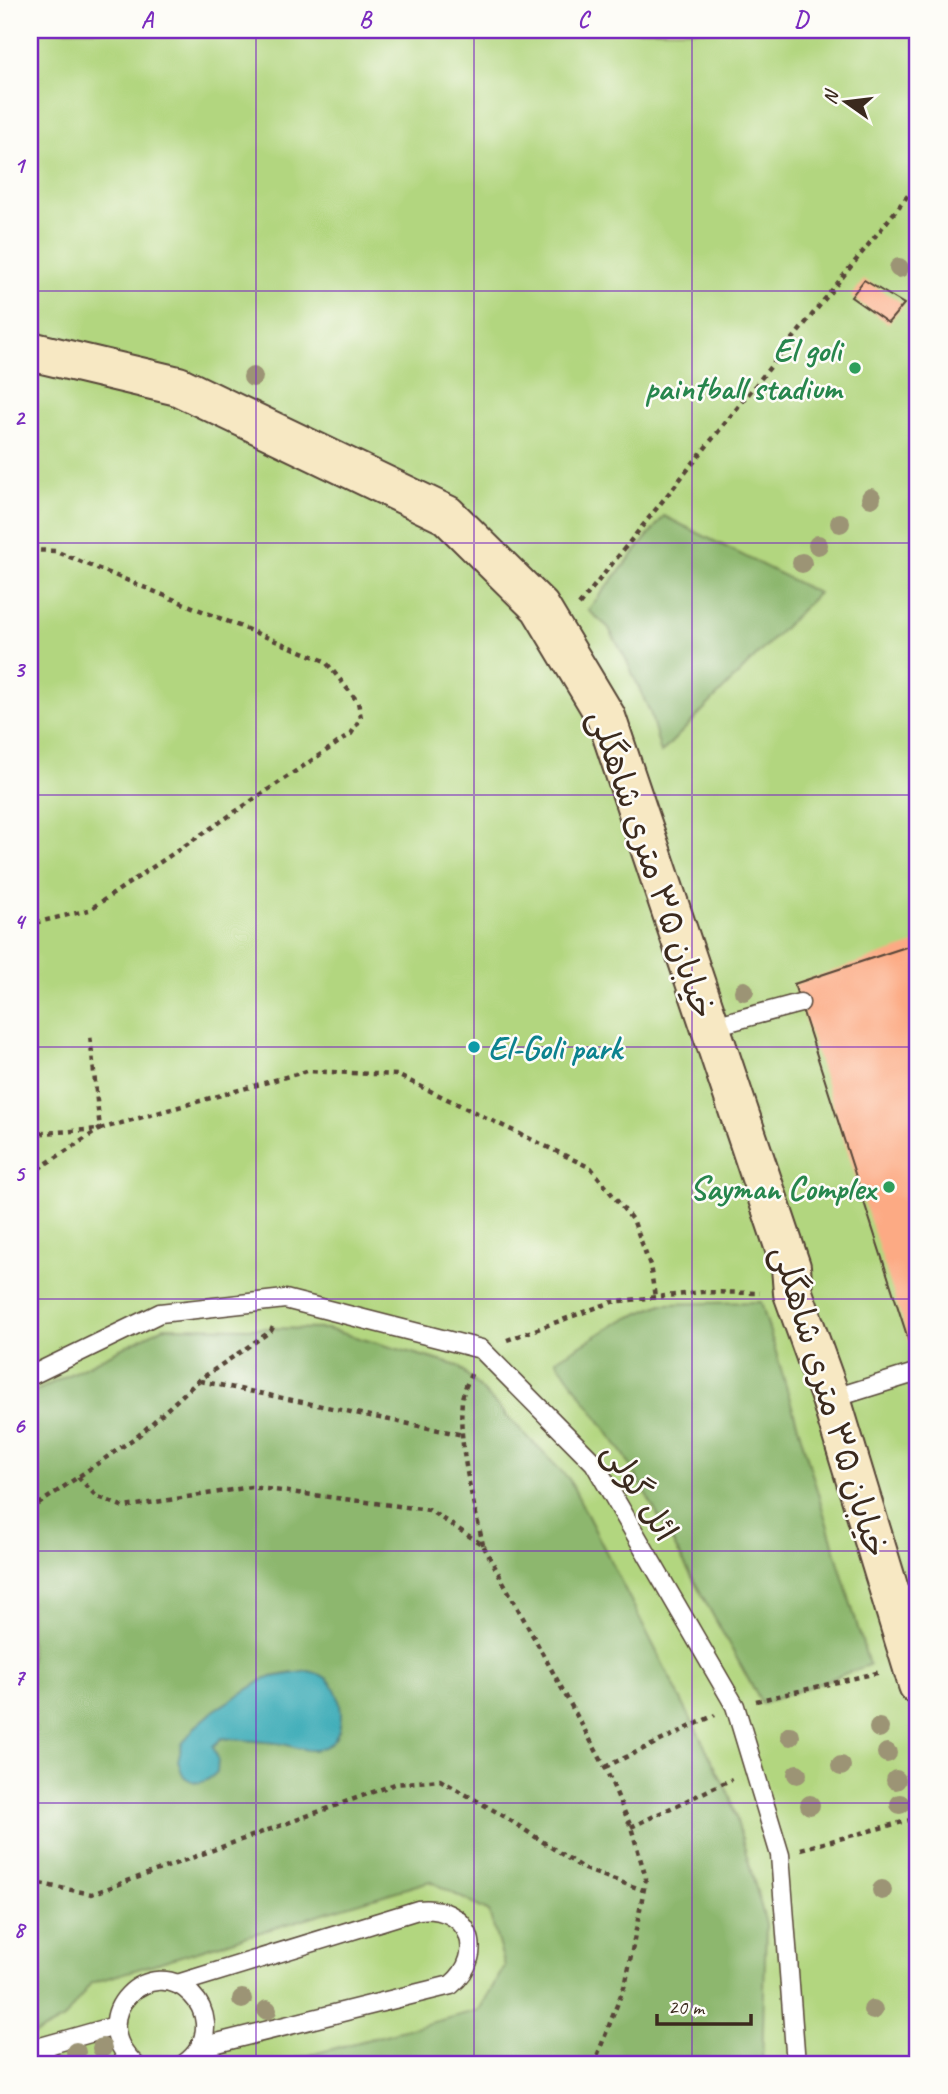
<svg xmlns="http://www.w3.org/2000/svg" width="948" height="2094" viewBox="0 0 948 2094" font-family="Caveat,'Playpen Sans Arabic',sans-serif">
  <rect width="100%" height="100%" fill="#fdfcf7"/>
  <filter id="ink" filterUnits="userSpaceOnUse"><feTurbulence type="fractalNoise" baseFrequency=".0143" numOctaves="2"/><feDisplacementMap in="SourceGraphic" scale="14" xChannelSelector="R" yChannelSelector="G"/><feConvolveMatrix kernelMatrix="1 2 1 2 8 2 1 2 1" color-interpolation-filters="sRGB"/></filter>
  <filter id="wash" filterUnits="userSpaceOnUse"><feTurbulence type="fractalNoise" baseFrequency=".00686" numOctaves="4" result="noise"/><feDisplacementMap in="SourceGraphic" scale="28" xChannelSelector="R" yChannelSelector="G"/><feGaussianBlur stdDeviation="1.57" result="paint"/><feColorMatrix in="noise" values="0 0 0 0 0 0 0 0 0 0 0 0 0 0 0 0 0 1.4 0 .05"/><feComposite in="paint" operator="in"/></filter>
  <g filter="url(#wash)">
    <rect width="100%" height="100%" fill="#eee1c2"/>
    <rect fill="#b2d67f" stroke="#76804e" stroke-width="2" x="30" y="30" width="888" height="2034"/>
    <g fill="#8db76e" stroke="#647046" stroke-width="2" fill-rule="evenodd">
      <path d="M664 516 818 593 661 753 650 712 626 659 608 627 588 610Z"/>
      <path d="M761 1302 869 1665 762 1704 625 1456 556 1360 621 1321 662 1304Z"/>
      <path d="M164 1327 327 1329 458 1366 569 1479 730 1796 766 1924 762 2064H276L479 2010 505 1966 489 1912 430 1881 91 1983 64 2019 30 2037V1394ZM292 1673 339 1731 331 1741 314 1750 278 1743 222 1738 213 1746 194 1728 215 1710 266 1678Z"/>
    </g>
    <path fill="#3babb7" stroke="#3b6a6a" stroke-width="2" d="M309 1671C318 1673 327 1676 332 1684 346 1705 346 1747 314 1750 302 1751 288 1744 276 1743 258 1741 240 1740 222 1738L213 1746 218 1759 217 1772C205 1784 197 1786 183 1776L178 1761 182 1744 194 1728 215 1710 266 1678Z"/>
    <g id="blocks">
      <g fill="#fcaa84">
        <path d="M864 280 904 304 888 323 851 297Z"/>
        <path d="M918 943V1370L794 984Z"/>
      </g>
    </g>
  </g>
  <g filter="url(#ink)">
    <use href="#blocks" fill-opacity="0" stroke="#564537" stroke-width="2"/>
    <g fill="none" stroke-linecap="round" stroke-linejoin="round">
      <defs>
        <g id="lane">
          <path d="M710 1027 800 1003"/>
          <path d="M30 1376 160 1313 285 1299 481 1349 594 1463 735 1706 780 1855 796 2064"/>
          <path d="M831 1399 918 1372"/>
          <path d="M177 1984 418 1910C468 1904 489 1953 451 1985L201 2047"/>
          <path d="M30 2050 115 2026"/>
          <path d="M30 2052 57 2064"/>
          <path d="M135 2064C81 2015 153 1952 192 1995 200 2003 204 2012 205 2023 206 2041 198 2054 184 2064"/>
        </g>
        <path id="secondary" d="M30 351 178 386 447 515 540 607 606 717 791 1267 793 1293 831 1399 918 1685"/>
      </defs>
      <use href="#lane" stroke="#564537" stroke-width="21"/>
      <use href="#secondary" stroke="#564537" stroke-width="42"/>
      <g stroke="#564537" stroke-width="4.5" stroke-dasharray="5 5" stroke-linecap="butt">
        <path d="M30 550 55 551 325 661 358 702 361 718 351 734 89 910 30 924"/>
        <path d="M579 605 918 183"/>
        <path d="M30 1134 100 1129 307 1071 397 1075 591 1168 634 1222 650 1265 655 1297"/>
        <path d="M30 1174 100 1129 90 1035"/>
        <path d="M507 1340 612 1302 702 1292 760 1293"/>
        <path d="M471 1374C468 1382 463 1391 462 1400 458 1448 473 1499 483 1545"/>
        <path d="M200 1381 463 1435"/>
        <path d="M78 1477 96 1496 124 1507 251 1487 429 1510 483 1545 605 1767 631 1827 646 1878 626 1982 594 2064"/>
        <path d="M30 1510 139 1435 199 1380 271 1331 274 1325"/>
        <path d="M756 1701 881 1672"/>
        <path d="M605 1767 715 1715"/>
        <path d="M631 1827 732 1779"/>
        <path d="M801 1849 918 1818"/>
        <path d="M30 1882 92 1894 395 1784 440 1780 502 1815 584 1869 643 1890"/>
        <path d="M901 2064 918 2061"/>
      </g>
      <use href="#lane" stroke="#fff" stroke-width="18"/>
      <use href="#secondary" stroke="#f7e8c3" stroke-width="38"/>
    </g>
    <g fill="#9c9475">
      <circle cx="899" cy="268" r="10"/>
      <circle cx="253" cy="377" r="10"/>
      <circle cx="871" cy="498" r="10"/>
      <circle cx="840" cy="523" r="10"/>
      <circle cx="818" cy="545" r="10"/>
      <circle cx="802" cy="563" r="10"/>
      <circle cx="744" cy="991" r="10"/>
      <circle cx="879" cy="1728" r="10"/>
      <circle cx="790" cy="1736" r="10"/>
      <circle cx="887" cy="1753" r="10"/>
      <circle cx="841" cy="1766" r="10"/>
      <circle cx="797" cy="1774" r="10"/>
      <circle cx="896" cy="1780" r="10"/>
      <circle cx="900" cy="1804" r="10"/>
      <circle cx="810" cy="1805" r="10"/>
      <circle cx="882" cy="1890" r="10"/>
      <circle cx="242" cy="1999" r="10"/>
      <circle cx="267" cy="2010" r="10"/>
      <circle cx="873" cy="2010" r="10"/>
      <circle cx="102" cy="2048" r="10"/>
      <circle cx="76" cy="2052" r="10"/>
    </g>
  </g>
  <path fill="none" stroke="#7b2cbf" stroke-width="2" stroke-opacity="0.55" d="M256 30V2064M474 30V2064M692 30V2064M30 291H918M30 543H918M30 795H918M30 1047H918M30 1299H918M30 1551H918M30 1803H918"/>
  <g fill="#2e9e5b" stroke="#fdfcf7" stroke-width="2.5">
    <circle cx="855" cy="368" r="7"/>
    <circle cx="889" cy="1187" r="7"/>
  </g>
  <circle fill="#0f9aa8" stroke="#fdfcf7" stroke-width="2.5" cx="474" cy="1047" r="7"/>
  <g text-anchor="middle" stroke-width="5" stroke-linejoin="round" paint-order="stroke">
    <g font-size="33" font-weight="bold" fill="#27864d" stroke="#fdfcf7" text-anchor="end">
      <text x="841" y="361">El goli<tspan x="841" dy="38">paintball stadium</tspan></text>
      <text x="875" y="1199">Sayman Complex</text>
    </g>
    <g font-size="33" fill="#3b2a1e" stroke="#fdfcf7">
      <text transform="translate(653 864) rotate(71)" y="12">خیابان ۳۵ متری شاهگلی</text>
      <text transform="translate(831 1401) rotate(73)" y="12">خیابان ۳۵ متری شاهگلی</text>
      <text transform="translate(641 1491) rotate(58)" y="12">ائل گولی</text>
    </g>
    <g font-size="33" font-weight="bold" fill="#0d838f" stroke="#fdfcf7" text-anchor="start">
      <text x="488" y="1059">El-Goli park</text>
    </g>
  </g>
  <rect width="948" height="2094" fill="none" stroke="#fdfcf7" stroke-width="77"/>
  <g transform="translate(846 102) rotate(284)" stroke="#fdfcf7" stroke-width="5" paint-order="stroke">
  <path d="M0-5L12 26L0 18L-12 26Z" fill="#3b2a1e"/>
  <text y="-10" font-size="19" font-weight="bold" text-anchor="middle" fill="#3b2a1e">N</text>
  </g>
  <path d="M657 2014v10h94v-10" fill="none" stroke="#3b2a1e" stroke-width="3.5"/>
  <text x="668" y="2014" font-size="21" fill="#3b2a1e" stroke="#fdfcf7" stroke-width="5" paint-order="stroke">20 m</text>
  <rect x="38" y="38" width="871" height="2018" fill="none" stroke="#7b2cbf" stroke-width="2.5"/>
  <g font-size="23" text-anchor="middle" font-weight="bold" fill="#7b2cbf">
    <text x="147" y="27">A</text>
    <text x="365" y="27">B</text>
    <text x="583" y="27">C</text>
    <text x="801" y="27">D</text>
    <text x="19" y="173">1</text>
    <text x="19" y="425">2</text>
    <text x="19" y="677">3</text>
    <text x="19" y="929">4</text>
    <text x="19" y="1181">5</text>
    <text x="19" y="1433">6</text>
    <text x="19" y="1685">7</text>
    <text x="19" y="1937">8</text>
  </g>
</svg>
